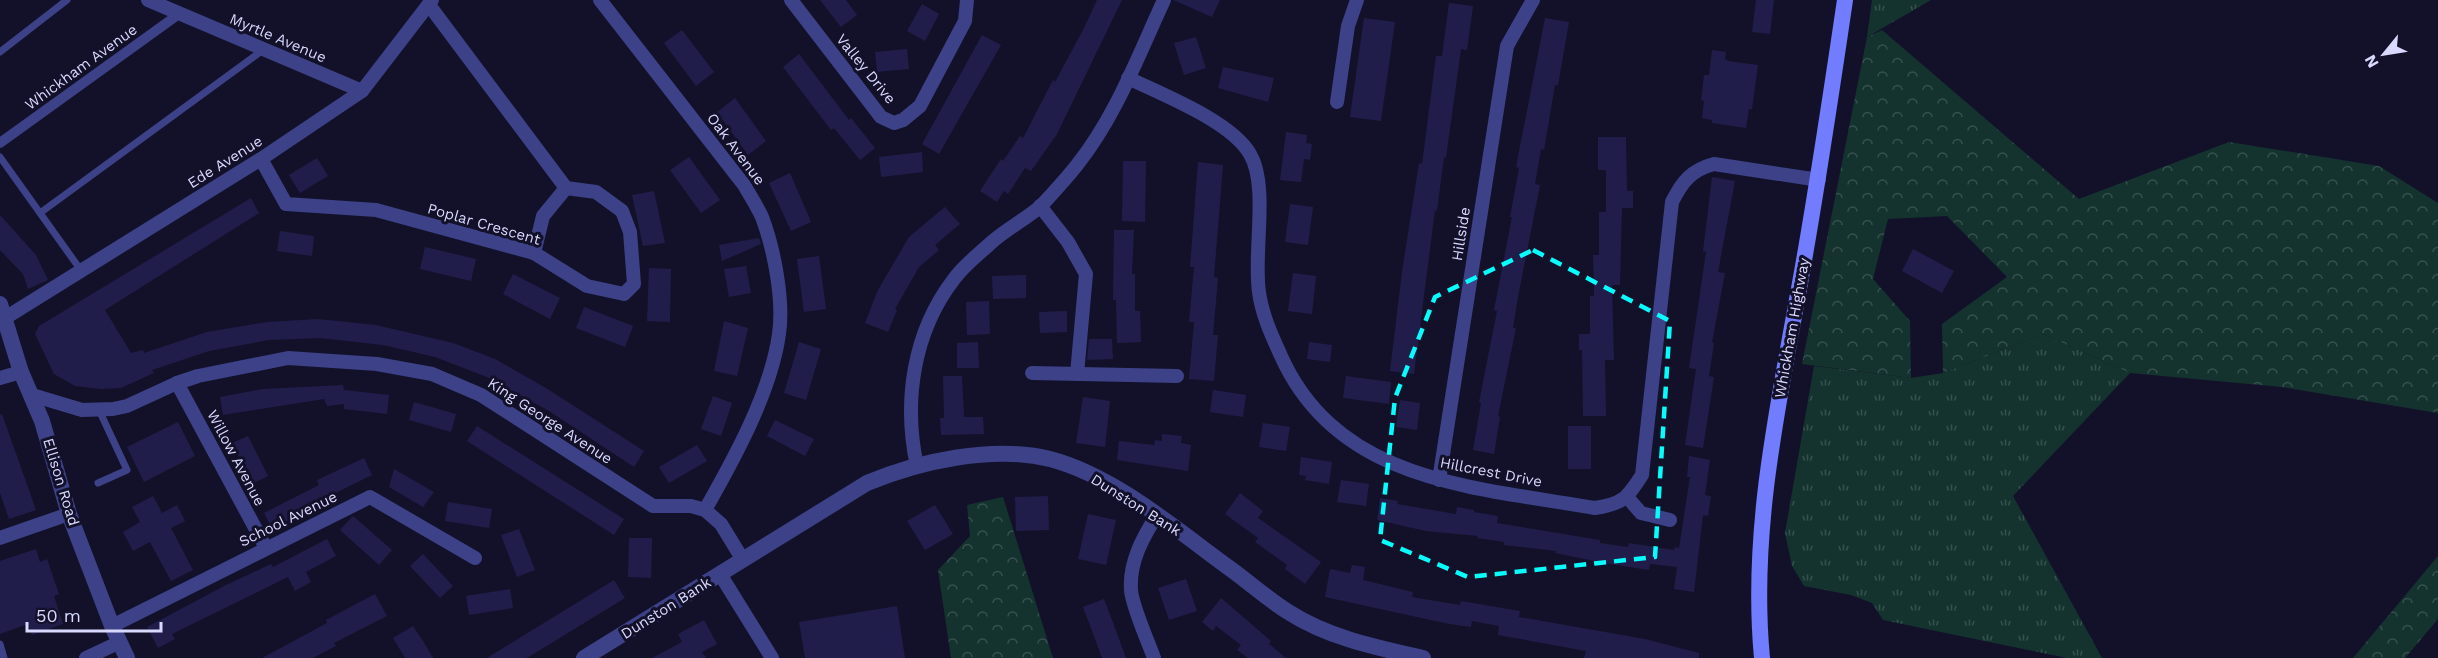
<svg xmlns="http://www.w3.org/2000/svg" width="2438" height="658" viewBox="0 0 2438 658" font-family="'Work Sans',sans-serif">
  <defs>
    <pattern id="grass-tufts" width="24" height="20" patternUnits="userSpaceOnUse" patternTransform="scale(1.5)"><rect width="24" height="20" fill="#14332f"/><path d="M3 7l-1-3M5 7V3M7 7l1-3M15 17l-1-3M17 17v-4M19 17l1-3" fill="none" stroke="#36504e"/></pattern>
    <pattern id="forest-crowns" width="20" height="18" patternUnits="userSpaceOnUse" patternTransform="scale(1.5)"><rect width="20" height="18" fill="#14332f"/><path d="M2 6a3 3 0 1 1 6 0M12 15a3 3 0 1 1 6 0" fill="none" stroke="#36504e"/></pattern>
  </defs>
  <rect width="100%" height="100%" fill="#121129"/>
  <g fill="url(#grass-tufts)">
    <path d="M1872 0H1931L1867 37Z"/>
    <path d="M2043 334 2130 373 2013 496 2102 658H2067L1883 620 1872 603 1851 595 1804 586 1792 566 1785 533 1814 366 1911 378 1943 373Z"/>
  </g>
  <g fill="url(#forest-crowns)">
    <path d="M1882 30 2079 199 2229 142 2379 166 2438 203V413L2282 387 2130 373 2043 334 1943 373 1942 324 2007 277 1947 216 1888 219 1873 279 1910 321 1911 378 1802 364 1867 37Z"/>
    <path d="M1003 497 1053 658H951L938 570 970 536 967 505Z"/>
    <path d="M2438 556V619L2405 658H2353Z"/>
  </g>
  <g fill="#211d4a">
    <path d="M820 0H846L857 15 841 27Z"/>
    <path d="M1097 0H1122L1057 134 1031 171 1025 168 1008 194 1004 191 997 202 980 191 1001 159 1003 161 1020 136 1023 138 1053 80 1055 82 1084 28Z"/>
    <path d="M1173 0H1220L1212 17Z"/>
    <path d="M1756 0H1774L1770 34 1752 32Z"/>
    <path d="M1449 3 1473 6 1467 50 1461 49 1446 158 1444 157 1437 211 1435 210 1414 374 1390 371 1402 272 1419 163 1422 164 1436 56H1442Z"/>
    <path d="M922 4 939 14 925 41 907 31Z"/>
    <path d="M1364 18 1395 22 1381 121 1350 117Z"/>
    <path d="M1545 18 1569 22 1558 85H1555L1544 150 1541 149 1535 184 1540 185 1518 297 1513 328H1516L1498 416 1500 417 1494 454 1473 450 1481 403 1479 402 1497 311 1494 310 1512 217H1510L1519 168 1516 167Z"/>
    <path d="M682 30 714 72 696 86 664 43Z"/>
    <path d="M982 35 1001 45 939 154 922 144Z"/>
    <path d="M1196 37 1206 68 1184 75 1174 43Z"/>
    <path d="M907 49 909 69 877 72 875 52Z"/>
    <path d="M1712 50 1726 52 1725 59 1728 61 1758 65 1752 109H1749L1746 128 1712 123V120L1702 118 1704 101 1701 100 1704 75H1709Z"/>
    <path d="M799 54 849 120 851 118 875 148 860 160 834 128 831 130 783 67Z"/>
    <path d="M1223 67 1274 78 1268 102 1218 88Z"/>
    <path d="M735 98 766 141 748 155 717 112Z"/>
    <path d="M1286 132 1307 135 1306 143 1312 144 1310 160 1304 159 1301 182 1280 180Z"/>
    <path d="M1598 137H1626L1627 191H1633V208H1622L1620 285H1612L1614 360H1605L1606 416H1583L1582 350H1579V334H1590V296H1594L1593 255H1599V212H1606V170H1598Z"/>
    <path d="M922 152 923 172 881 177 879 157Z"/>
    <path d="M689 157 720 200 701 213 670 170Z"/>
    <path d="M317 158 328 176 300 193 289 175Z"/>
    <path d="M1123 161H1146L1145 222 1122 221Z"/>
    <path d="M1198 162 1223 165 1214 277 1218 278 1213 335H1218L1214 381 1189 379 1194 322H1189L1194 267H1190Z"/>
    <path d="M790 173 811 222 791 231 769 183Z"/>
    <path d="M1712 177 1735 181 1718 272 1725 273 1712 342 1714 343 1709 376 1714 377 1703 448 1685 445 1696 369 1689 368 1706 252 1703 251Z"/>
    <path d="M654 191 665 243 643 246 632 195Z"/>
    <path d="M251 198 259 213 105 310 131 353 143 350 144 353 207 332 267 322 318 319 376 325 453 343 495 359 546 388 644 451 634 467 549 411 487 377 435 357 383 345 320 338 269 340 209 351 152 370 154 373 121 388 101 389 75 386 54 374 35 334 39 326Z"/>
    <path d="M1290 204 1313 207 1308 245 1285 242Z"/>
    <path d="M945 207 960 224 935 245 939 250 919 267 895 309 897 310 888 332 865 323 878 290 909 237Z"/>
    <path d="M0 215 36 255 48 280 28 289 23 274 0 250Z"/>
    <path d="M1114 230H1134L1132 274H1135V311H1140L1141 342 1117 343 1116 300H1113Z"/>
    <path d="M280 231 314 236 312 256 277 251Z"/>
    <path d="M759 238 761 244 722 261 719 245Z"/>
    <path d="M425 247 476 259 471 281 420 269Z"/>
    <path d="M1913 249 1954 271 1942 293 1902 271Z"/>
    <path d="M819 256 826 309 804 312 797 259Z"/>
    <path d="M746 266 751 293 729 297 724 269Z"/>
    <path d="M649 268 671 269 670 322 647 321Z"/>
    <path d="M1293 273 1316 276 1312 314 1288 311Z"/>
    <path d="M513 274 560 298 550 319 503 294Z"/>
    <path d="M1026 275V298L993 299 992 276Z"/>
    <path d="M989 301 990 334 967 335 966 302Z"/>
    <path d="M584 307 633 326 625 347 576 328Z"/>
    <path d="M1067 311V332L1040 333 1039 312Z"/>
    <path d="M724 321 748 328 737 376 714 371Z"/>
    <path d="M1089 339H1112L1113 359 1087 360Z"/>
    <path d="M799 342 821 349 806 400 784 393Z"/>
    <path d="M978 342 979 368H957V343Z"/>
    <path d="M1309 342 1332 345 1330 362 1307 359Z"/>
    <path d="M943 376H962L964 417H983L984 434 941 435 940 418H944Z"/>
    <path d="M1346 376 1391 382 1389 404 1343 398Z"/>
    <path d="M343 385 344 390 389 395 387 414 344 409V404L327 406 324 399 223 415 220 397 263 389Z"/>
    <path d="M1213 390 1246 395 1243 417 1210 412Z"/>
    <path d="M713 396 732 403 721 436 701 429Z"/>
    <path d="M1083 397 1110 401 1105 447 1076 443Z"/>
    <path d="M1400 400 1420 403 1417 430 1396 427Z"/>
    <path d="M414 402 456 414 451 432 409 420Z"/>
    <path d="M2 414 36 510 9 519 0 493V415Z"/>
    <path d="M775 420 814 439 805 456 767 436Z"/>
    <path d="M178 422 195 456 144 482 127 447Z"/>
    <path d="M1263 423 1290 427 1286 451 1259 447Z"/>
    <path d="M477 426 624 519 614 535 467 441Z"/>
    <rect x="1568" y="426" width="23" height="43"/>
    <path d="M1162 434 1182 436 1181 443 1191 445 1188 471 1117 460 1119 441 1154 445 1155 440 1162 441Z"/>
    <path d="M248 436 268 476 252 484 232 443Z"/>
    <path d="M697 445 707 461 669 483 659 467Z"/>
    <path d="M1689 456 1710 460 1705 495 1711 496 1708 516 1703 515 1694 592 1674 589 1677 567 1650 564 1649 570 1604 563 1555 553 1556 551 1504 545V542L1477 538 1478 536 1426 531 1377 520 1380 498 1398 501 1397 504 1456 514 1457 507 1474 510V512L1498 516 1497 523 1600 540V543L1628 547 1629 543 1674 550 1675 547 1679 548 1690 477H1687Z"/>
    <path d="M1301 457 1332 462 1329 484 1305 480 1306 476 1299 475Z"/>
    <path d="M364 458 372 475 311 505 307 501 311 509 272 529 264 513 319 485 317 480Z"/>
    <path d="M394 469 434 492 423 507 389 487Z"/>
    <path d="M1341 480 1369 484 1366 506 1337 502Z"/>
    <path d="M1240 493 1263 511 1258 518 1321 562 1305 584 1285 569 1287 565 1255 542 1258 538 1225 514Z"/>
    <path d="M153 496 162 513 177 505 185 521 171 528 193 570 171 581 150 542 133 551 123 532 140 522 132 507Z"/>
    <path d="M1048 496 1049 530 1016 531 1015 497Z"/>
    <path d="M448 502 492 509 489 528 445 521Z"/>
    <path d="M935 505 953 534 925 550 907 521Z"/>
    <path d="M1088 514 1116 520 1106 565 1078 559Z"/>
    <path d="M353 516 392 550 379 565 340 530Z"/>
    <path d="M519 529 535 570 517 577 501 535Z"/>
    <path d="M629 538H652L651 578 628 577Z"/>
    <path d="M327 539 336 556 306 572 311 582 295 591 288 577 172 634 175 639 158 648 147 627 224 586 271 564 273 567Z"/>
    <path d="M36 549 40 562 47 559 59 594 54 596 63 624 32 635 28 624 0 634V561Z"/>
    <path d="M423 554 453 586 440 598 410 566Z"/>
    <path d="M1352 565 1365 567 1363 580 1413 592 1412 597 1460 605 1461 601 1520 611 1519 617 1645 639 1699 653V658H1584L1586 651 1498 635 1499 626 1472 621 1471 627 1449 624 1325 597 1330 569 1350 573Z"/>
    <path d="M1186 579 1197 611 1169 620 1158 588Z"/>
    <path d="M614 580 625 598 527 658H487Z"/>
    <path d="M510 589 513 608 469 615 466 596Z"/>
    <path d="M375 594 387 616 334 643 336 646 313 658H262L327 623 326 620Z"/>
    <path d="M1221 598 1271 641 1269 644 1286 658H1248L1237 650 1241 645 1216 626 1213 631 1202 622Z"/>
    <path d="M1104 599 1112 620 1126 658H1102L1091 628 1083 607Z"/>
    <path d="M897 606 905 658H805L799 622Z"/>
    <path d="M704 620 717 644 702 652 706 658H652L682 642 678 634Z"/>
    <path d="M413 626 423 641 433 658H405L393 638Z"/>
  </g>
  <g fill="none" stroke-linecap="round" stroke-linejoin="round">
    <g stroke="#3c4188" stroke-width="7">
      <path d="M0 52 67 0"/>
      <path d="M0 157 80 269"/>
      <path d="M40 213 263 50"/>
      <path d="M98 483 127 470 99 410"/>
      <path d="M0 644 4 658"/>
    </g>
    <path stroke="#3c4188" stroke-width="10" d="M0 143 179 14"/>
    <g stroke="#3c4188" stroke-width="14">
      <path d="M148 0 362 91"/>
      <path d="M600 0 744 185C750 195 757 206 762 217 774 249 784 300 779 334 771 392 734 459 705 510"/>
      <path d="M791 0 881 117 894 123 903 120 920 106 965 21 967 0"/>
      <path d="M1128 78C1161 94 1231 121 1250 154 1269 186 1253 253 1259 292 1262 315 1272 336 1281 356 1338 483 1475 487 1595 508 1623 504 1627 498 1642 475L1672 202C1682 182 1691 170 1714 164L1819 180"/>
      <path d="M1337 102 1348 26 1357 0"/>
      <path d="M261 159 286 204 376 210 534 253 587 286 624 294 634 284 630 232 622 211 596 192 566 188 429 5"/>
      <path d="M1040 206 1068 242 1086 274 1077 374"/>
      <path d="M534 253 543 216 566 188"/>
      <path d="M5 318 261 159 362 91 432 0"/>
      <path d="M1032 373 1177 376"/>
      <path d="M0 378 21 372"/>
      <path d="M177 383 266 548"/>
      <path d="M32 395 82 410 113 409 127 406 177 383 198 376 288 358 377 364 432 374 481 395 653 506H691L705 510 721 524 743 560"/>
      <path d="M917 466C903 402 913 332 954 279 964 265 980 253 993 241 1008 228 1026 219 1041 206 1053 193 1066 179 1077 165 1116 116 1138 56 1164 0"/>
      <path d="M1439 480 1507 46 1533 0"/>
      <path d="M1628 498 1641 513 1670 520"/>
      <path d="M0 538 69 514"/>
      <path d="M720 574 772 658"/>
      <path d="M112 626 370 497 475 558"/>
      <path d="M86 658 120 642"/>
      <path d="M1154 658C1148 641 1132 606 1131 590 1129 562 1143 537 1157 515"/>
    </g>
    <g stroke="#3c4188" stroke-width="16">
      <path d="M0 304 21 372 42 421 69 514 112 626 127 658"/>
      <path d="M584 658 867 483C920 461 993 445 1050 459 1115 476 1178 531 1232 570 1251 584 1270 601 1290 613 1329 638 1379 648 1423 658"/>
    </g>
    <path stroke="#717cfe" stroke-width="16" d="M1762 658C1750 531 1778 407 1800 283 1817 189 1831 95 1845 0"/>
  </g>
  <path fill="none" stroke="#07fdfb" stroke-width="4.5" stroke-dasharray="12 8" stroke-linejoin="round" d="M1533 250 1670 321 1655 557 1468 577 1380 540 1395 398 1435 297Z"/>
  <g text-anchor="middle" stroke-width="6" stroke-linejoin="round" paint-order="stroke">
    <g font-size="15" fill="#d9d9ff" stroke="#121129">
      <text transform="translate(278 38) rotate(23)" y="5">Myrtle Avenue</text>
      <text transform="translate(81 67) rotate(-36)" y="5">Whickham Avenue</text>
      <text transform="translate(866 69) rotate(51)" y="5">Valley Drive</text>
      <text transform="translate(736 149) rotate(53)" y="5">Oak Avenue</text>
      <text transform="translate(225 162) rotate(-32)" y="5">Ede Avenue</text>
      <text transform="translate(484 224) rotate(16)" y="5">Poplar Crescent</text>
      <text transform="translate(1461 234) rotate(-81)" y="5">Hillside</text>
      <text transform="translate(1792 328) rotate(-80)" y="5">Whickham Highway</text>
      <text transform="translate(550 421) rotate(33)" y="5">King George Avenue</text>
      <text transform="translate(236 458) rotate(62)" y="5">Willow Avenue</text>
      <text transform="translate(1491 472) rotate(11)" y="5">Hillcrest Drive</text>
      <text transform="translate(61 482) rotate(73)" y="5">Ellison Road</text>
      <text transform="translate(1136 505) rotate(32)" y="5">Dunston Bank</text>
      <text transform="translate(288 519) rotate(-26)" y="5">School Avenue</text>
      <text transform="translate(666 608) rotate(-32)" y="5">Dunston Bank</text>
    </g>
  </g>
  <g transform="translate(2384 54) rotate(240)" stroke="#121129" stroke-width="4.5" paint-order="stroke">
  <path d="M0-4.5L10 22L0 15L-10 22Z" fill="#d9d9ff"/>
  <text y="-9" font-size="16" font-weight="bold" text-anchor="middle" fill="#d9d9ff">N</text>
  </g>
  <path d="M27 622v9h134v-9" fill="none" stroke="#d9d9ff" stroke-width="3"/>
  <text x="36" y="622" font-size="18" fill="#d9d9ff" stroke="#121129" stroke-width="4.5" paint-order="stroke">50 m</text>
</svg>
